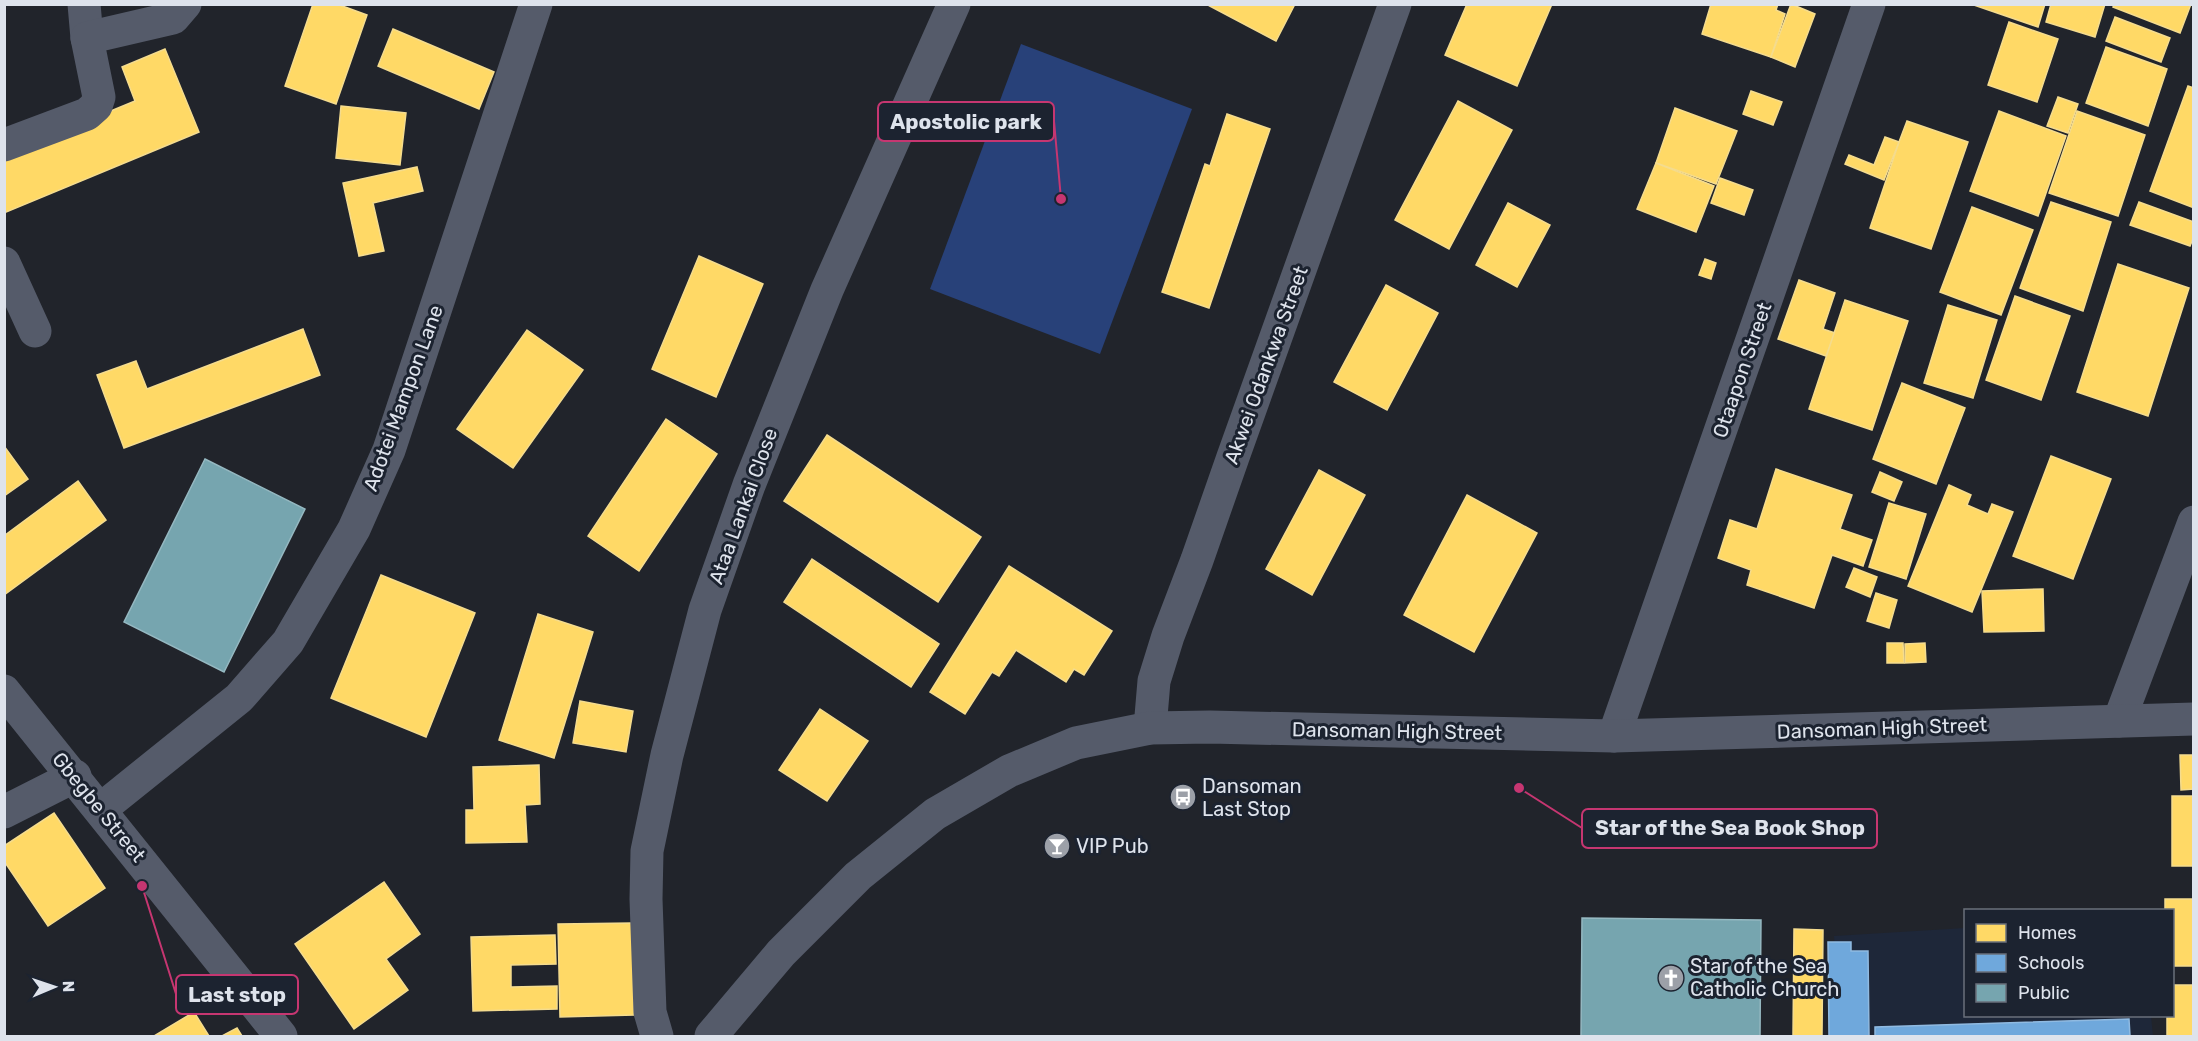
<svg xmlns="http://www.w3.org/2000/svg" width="2198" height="1041" viewBox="0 0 2198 1041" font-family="Rubik,sans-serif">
  <rect width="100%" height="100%" fill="#21242b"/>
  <path fill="#1e2739" d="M1965 928 1966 1016H2151L2153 1036H1841L1834 936Z"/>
  <path fill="#284179" d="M1021 44 1192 109 1100 354 930 289Z"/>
  <g fill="#ffd966" stroke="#f5dc8e" stroke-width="1.5">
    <path d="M313 4H337L367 15 336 104 285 86Z"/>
    <path d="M1206 4H1295L1276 41Z"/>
    <path d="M1467 4H1552L1517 86 1445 55Z"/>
    <path d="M1711 4H1778L1776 10 1785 14 1771 57 1702 34Z"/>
    <path d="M1791 4 1815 14 1795 67 1771 57Z"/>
    <path d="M1971 4H2045L2038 27Z"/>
    <path d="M2051 4H2105L2095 37 2046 22Z"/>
    <path d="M2114 4H2191L2180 33 2113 7Z"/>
    <path d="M2115 17 2170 38 2161 62 2106 41Z"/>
    <path d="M2009 22 2058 39 2037 102 1988 85Z"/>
    <path d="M393 29 494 72 479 109 378 66Z"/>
    <path d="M2106 47 2167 69 2148 126 2086 103Z"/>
    <path d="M165 49 199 132 4 213V155L135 101 122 67Z"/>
    <path d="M2188 86 2194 88V208L2150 191Z"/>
    <path d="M1751 91 1782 102 1773 125 1743 114Z"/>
    <path d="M2058 97 2078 104 2068 133 2047 126Z"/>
    <path d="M1458 101 1512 130 1449 249 1395 220Z"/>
    <path d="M341 106 406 113 400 165 336 158Z"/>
    <path d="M1675 108 1737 131 1716 184 1656 163Z"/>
    <path d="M1999 111 2066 136 2038 216 1970 191Z"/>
    <path d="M2077 111 2145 135 2118 216 2049 193Z"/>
    <path d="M1227 114 1270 129 1209 308 1162 292 1205 164 1210 166Z"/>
    <path d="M1907 121 1968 142 1931 249 1870 228 1899 142Z"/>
    <path d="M1885 137 1899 142 1884 180 1845 164 1849 155 1874 165Z"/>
    <path d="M1656 163 1714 186 1696 232 1637 209Z"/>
    <path d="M417 167 423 191 373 203 384 251 359 256 343 183Z"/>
    <path d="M1720 178 1753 190 1744 215 1711 203Z"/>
    <path d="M2051 202 2111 222 2083 311 2020 288Z"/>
    <path d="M2139 202 2194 222V236L2190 246 2130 225Z"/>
    <path d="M1508 203 1550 225 1517 287 1476 265Z"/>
    <path d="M1972 207 2033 230 2001 315 1940 292Z"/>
    <path d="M699 256 763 284 716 397 652 369Z"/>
    <path d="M1705 259 1716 263 1711 279 1699 275Z"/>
    <path d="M2118 264 2189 288 2148 416 2077 392Z"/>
    <path d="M1799 280 1835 293 1823 329 1835 333 1826 356 1778 339Z"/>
    <path d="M1386 285 1438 313 1387 410 1334 382Z"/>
    <path d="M2015 296 2070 316 2041 400 1986 380Z"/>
    <path d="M1845 300 1908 321 1872 430 1809 409Z"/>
    <path d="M1948 305 1997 320 1973 398 1924 383Z"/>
    <path d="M303 329 320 375 124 448 97 375 136 361 147 389Z"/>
    <path d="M527 330 583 370 513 468 457 429Z"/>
    <path d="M1902 383 1965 408 1936 484 1873 459Z"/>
    <path d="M666 419 717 454 639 571 588 536Z"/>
    <path d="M827 435 981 537 938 602 784 501Z"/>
    <path d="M4 446 28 479 4 496Z"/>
    <path d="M2051 456 2111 479 2073 579 2013 556Z"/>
    <path d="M1776 469 1852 495 1840 529 1872 540 1863 566 1832 555 1814 608 1747 585 1751 570 1718 558 1730 520 1757 529Z"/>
    <path d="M1319 470 1365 495 1312 595 1266 569Z"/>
    <path d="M1880 472 1902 482 1894 501 1872 492Z"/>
    <path d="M78 481 106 520 4 595V536Z"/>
    <path d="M1949 485 1971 495 1967 505 1988 514 1992 504 2013 512 1972 612 1908 586Z"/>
    <path d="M1467 495 1537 533 1474 652 1404 615Z"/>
    <path d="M1889 503 1926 514 1906 579 1869 567Z"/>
    <path d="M812 559 939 644 911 687 784 602Z"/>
    <path d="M1009 566 1112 631 1084 675 1074 669 1066 682 1016 650 999 676 992 672 965 714 930 692Z"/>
    <path d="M1854 568 1877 577 1870 597 1846 587Z"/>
    <path d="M381 575 475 613 426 737 331 698Z"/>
    <path d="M2043 589 2044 631 1984 632 1982 591Z"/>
    <path d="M1876 593 1897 600 1889 628 1867 621Z"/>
    <path d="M538 614 593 632 554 758 499 740Z"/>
    <path d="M1887 643H1903L1904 663H1887Z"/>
    <path d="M1925 643 1926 662 1905 663V644Z"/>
    <path d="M580 701 633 711 626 752 573 743Z"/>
    <path d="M820 709 868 741 827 801 779 770Z"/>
    <path d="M2180 755H2194V789L2181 790Z"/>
    <path d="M539 765 540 804 525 805 527 842 466 843V810H474L473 767Z"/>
    <rect x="2172" y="796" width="22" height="70"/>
    <path d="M54 813 105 888 48 926 4 861V846Z"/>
    <path d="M384 882 420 934 386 959 408 990 354 1029 295 944Z"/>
    <path d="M2165 899H2194V966H2172V910H2165Z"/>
    <path d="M632 923 634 1015 560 1017 558 924Z"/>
    <path d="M1794 929 1823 930 1822 1036H1793Z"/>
    <path d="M555 935 556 964 511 965V987L557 986V1009L473 1011 471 937Z"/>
    <path d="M2172 985H2194V1036H2167V1016H2172Z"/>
    <path d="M194 1012 209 1036H154Z"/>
    <path d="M237 1028 242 1036H222Z"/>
  </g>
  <g fill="#6fa8dc" stroke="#90bae1" stroke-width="1.5">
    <path d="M1828 942H1851V951H1868L1869 1036H1829Z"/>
    <path d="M2129 1019 2130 1036H1875V1027Z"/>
  </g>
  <g fill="#76a5af" stroke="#95b8c1" stroke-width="1.5">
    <path d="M205 459 305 509 224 672 124 622Z"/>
    <path d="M1582 918 1761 920 1760 1036H1581Z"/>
  </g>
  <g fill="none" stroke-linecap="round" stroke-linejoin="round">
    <g stroke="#555b6a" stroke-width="33">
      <path d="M84 4 87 38"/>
      <path d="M4 145 87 114 96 106 99 97 87 38 173 18 185 4"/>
      <path d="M4 263 35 331"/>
      <path d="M4 691 281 1036"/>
      <path d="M2119 721 2194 522"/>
      <path d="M1150 728 1154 681 1168 636 1197 560 1233 457 1395 4"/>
      <path d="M1614 736 1869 4"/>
      <path d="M101 809 239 698 288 642 354 529 389 450 536 4"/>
      <path d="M4 812 75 776"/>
      <path d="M657 1036 650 1012 646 899 647 851 667 755 705 610 749 485 827 290 954 4"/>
    </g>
    <path stroke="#555b6a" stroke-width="33" d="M711 1036 781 953 858 876 935 814 1009 771 1076 743 1150 728 1210 727 1614 736 2194 719"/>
  </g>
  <defs>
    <symbol id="bus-disc" viewBox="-11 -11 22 22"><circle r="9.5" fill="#9ca0a8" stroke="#1c2330"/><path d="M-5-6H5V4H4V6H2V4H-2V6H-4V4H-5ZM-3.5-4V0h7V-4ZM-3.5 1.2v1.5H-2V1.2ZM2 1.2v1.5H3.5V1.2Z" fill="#fff"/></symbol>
    <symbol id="bar-disc" viewBox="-11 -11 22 22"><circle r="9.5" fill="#9ca0a8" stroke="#1c2330"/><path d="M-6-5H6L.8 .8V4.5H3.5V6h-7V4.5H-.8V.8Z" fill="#fff"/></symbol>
    <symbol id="church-disc" viewBox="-11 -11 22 22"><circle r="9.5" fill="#9ca0a8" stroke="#1c2330"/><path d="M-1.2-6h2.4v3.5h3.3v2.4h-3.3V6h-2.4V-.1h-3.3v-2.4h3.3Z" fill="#fff"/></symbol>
  </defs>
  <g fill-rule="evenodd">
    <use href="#bus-disc" x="1168" y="782" width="30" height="30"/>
    <use href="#bar-disc" x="1042" y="831" width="30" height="30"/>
    <use href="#church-disc" x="1656" y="963" width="30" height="30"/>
  </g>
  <g text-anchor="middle" stroke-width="6" stroke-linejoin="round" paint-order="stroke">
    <g font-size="20" fill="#dee3ec" stroke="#1c2330">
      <text transform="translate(1266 365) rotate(-70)" y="7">Akwei Odankwa Street</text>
      <text transform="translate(1742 370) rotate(-71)" y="7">Otaapon Street</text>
      <text transform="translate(403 398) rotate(-70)" y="7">Adotei Mampon Lane</text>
      <text transform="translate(743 506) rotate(-70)" y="7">Ataa Lankai Close</text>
      <text transform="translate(1882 728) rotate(-2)" y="7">Dansoman High Street</text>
      <text transform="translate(1397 731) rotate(1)" y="7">Dansoman High Street</text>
      <text transform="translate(99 807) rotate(51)" y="7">Gbegbe Street</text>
    </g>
    <g font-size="20" fill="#dee3ec" stroke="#1c2330" text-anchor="start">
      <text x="1202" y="793">Dansoman<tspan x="1202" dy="23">Last Stop</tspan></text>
      <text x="1076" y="853">VIP Pub</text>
      <text x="1690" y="973">Star of the Sea<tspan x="1690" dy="23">Catholic Church</tspan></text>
    </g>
  </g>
  <path fill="none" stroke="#c63671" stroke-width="2" d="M1061 199L1054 121M1519 788L1582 828M142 886L176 994"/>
  <g fill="#c63671" stroke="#1c2330" stroke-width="2">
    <circle cx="1061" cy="199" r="6"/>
    <circle cx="1519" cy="788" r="6"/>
    <circle cx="142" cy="886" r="6"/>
  </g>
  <g fill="#1c2330" stroke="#c63671" stroke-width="2">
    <rect x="878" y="102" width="176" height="39" rx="6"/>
    <rect x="1582" y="809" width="295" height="39" rx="6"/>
    <rect x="176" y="975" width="122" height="39" rx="6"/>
  </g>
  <g font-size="21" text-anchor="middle" font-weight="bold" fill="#dee3ec">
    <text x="966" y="129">Apostolic park</text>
    <text x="1730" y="835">Star of the Sea Book Shop</text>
    <text x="237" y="1002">Last stop</text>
  </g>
  <rect width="2198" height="1041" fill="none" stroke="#dee3ec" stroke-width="12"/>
  <rect x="1964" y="909" width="210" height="108" fill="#1c2330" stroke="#6a707b" stroke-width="1.5"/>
  <rect x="1976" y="924" width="30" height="18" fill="#ffd966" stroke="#6a707b" stroke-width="1.5"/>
  <text x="2018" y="939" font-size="18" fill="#dee3ec">Homes</text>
  <rect x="1976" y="954" width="30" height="18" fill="#6fa8dc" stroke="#6a707b" stroke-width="1.5"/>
  <text x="2018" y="969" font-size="18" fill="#dee3ec">Schools</text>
  <rect x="1976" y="984" width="30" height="18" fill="#76a5af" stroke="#6a707b" stroke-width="1.5"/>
  <text x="2018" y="999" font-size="18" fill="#dee3ec">Public</text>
  <g transform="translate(54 987) rotate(88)" stroke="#1c2330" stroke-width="4.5" paint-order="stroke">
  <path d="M0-4.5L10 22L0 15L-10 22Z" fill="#dee3ec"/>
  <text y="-9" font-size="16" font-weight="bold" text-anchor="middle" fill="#dee3ec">N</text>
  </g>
</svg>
